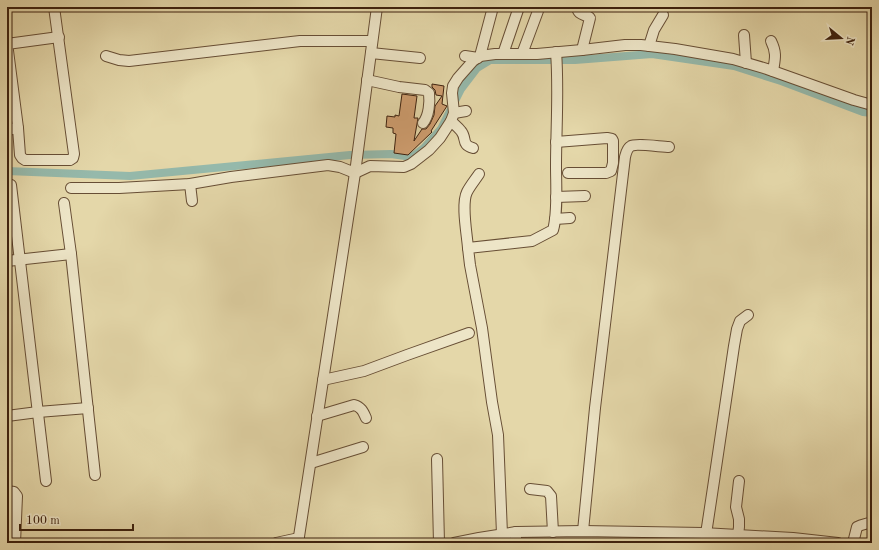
<svg xmlns="http://www.w3.org/2000/svg" width="879" height="550" viewBox="0 0 879 550" font-family="'Old Standard TT',serif">
  <rect width="100%" height="100%" fill="#e4d7a9"/>
  <filter id="stains"><feTurbulence type="fractalNoise" baseFrequency=".005" numOctaves="4"/><feColorMatrix values="0 0 0 0 .2 0 0 0 0 .09 0 0 0 0 .02 0 0 0 .5 -.17"/></filter>
  <radialGradient id="worn" r=".72"><stop offset=".6" stop-color="#630" stop-opacity="0"/><stop offset="1" stop-color="#630" stop-opacity=".3"/></radialGradient>
  <g fill="none" stroke-linecap="round" stroke-linejoin="round">
    <path stroke="#95b9ab" stroke-width="8" d="M7 171 130 176 350 155 391 154 412 157 424 148 441 129 461 89 477 68 490 60H575L652 54 734 66 781 81 863 112 872 113"/>
  </g>
  <path fill="#ce9d6f" stroke="#3d210e" d="M432 84 444 86 442 104 447 106 431 131 432 132 408 155 394 153 396 134 393 133V128L386 127 387 116 395 117V115L399 116 402 94 417 96 414 118H418L414 141 422 129H426L430 124 434 115 435 106 442 96 436 95 435 90 432 87Z"/>
  <g fill="none" stroke-linecap="round" stroke-linejoin="round">
    <defs>
      <g id="minor">
        <path d="M577 7C578 15 583 14 589 17L590 18 582 50"/>
        <path d="M744 35 746 63"/>
        <path d="M771 41C777 53 775 59 773 71"/>
        <path d="M7 43 18 128 20 155 22 158 25 160H70L73 158 74 154 54 7"/>
        <path d="M7 44 59 37"/>
        <path d="M649 46 654 30 663 15"/>
        <path d="M371 53 420 58"/>
        <path d="M503 54 519 7"/>
        <path d="M522 54 538 11"/>
        <path d="M106 56 119 60 129 61 300 41H372"/>
        <path d="M465 56 478 58"/>
        <path d="M480 56 493 7"/>
        <path d="M367 80 399 87 425 90 429 93C430 102 429 116 423 123"/>
        <path d="M454 113 466 111"/>
        <path d="M451 121C454 124 458 127 461 131 467 138 461 145 473 148"/>
        <path d="M7 130 18 128"/>
        <path d="M556 142 607 138 612 139 613 141V163L611 171 606 173H568"/>
        <path d="M190 184 192 201"/>
        <path d="M11 185 46 481"/>
        <path d="M71 188H119L190 184 231 177 328 165 340 167 355 173 370 166 404 167 411 164 429 150 440 138 451 121 454 113 452 93 453 86 458 78 473 61 480 56 495 54H537L582 50 625 45H641L675 49 733 59 767 69 854 100 872 105"/>
        <path d="M556 197 585 196"/>
        <path d="M64 203 71 254 95 475"/>
        <path d="M555 219 570 218"/>
        <path d="M468 248C467 234 461 204 467 192 470 186 475 180 479 174"/>
        <path d="M7 261 71 254"/>
        <path d="M323 380 364 371 407 355 469 333"/>
        <path d="M7 416 38 412 88 408"/>
        <path d="M317 416 354 405C361 407 363 411 366 418"/>
        <path d="M437 459 439 543"/>
        <path d="M311 463 363 447"/>
        <path d="M530 489 547 491 551 496 553 532"/>
        <path d="M7 491 14 492 17 496 15 543"/>
        <path d="M583 531 595 408 625 157C626 153 627 148 631 146 636 143 662 147 669 147"/>
        <path d="M502 534 498 435 492 402 482 328 470 265 468 248 532 241 553 230C558 213 556 185 556 166 556 128 559 90 556 52"/>
        <path d="M706 534 714 481 734 346 737 329 740 321 748 315"/>
        <path d="M738 535 739 527V519L736 507 739 481"/>
        <path d="M276 543 299 538"/>
        <path d="M298 543 355 173 377 7"/>
        <path d="M454 543 479 538 516 532 583 531 703 533 793 538 838 543"/>
        <path d="M516 543V532"/>
        <path d="M853 543 857 527C862 524 867 524 872 522"/>
      </g>
    </defs>
    <use href="#minor" stroke="#674e35" stroke-width="12"/>
    <use href="#minor" stroke="#ede5c7" stroke-width="10"/>
  </g>
  <rect width="879" height="550" fill="none" stroke="#e4d7a9" stroke-width="24"/>
  <rect x="8" y="8" width="863" height="534" fill="none" stroke="#3d210e" stroke-width="2"/>
  <rect x="12" y="12" width="855" height="526" fill="none" stroke="#3d210e"/>
  <g transform="translate(841 38) rotate(108)" stroke="#ede5c7" stroke-width="3" paint-order="stroke">
  <path d="M0-3L7 15L0 10L-7 15Z" fill="#3d210e"/>
  <text y="-6" font-size="11" font-weight="bold" text-anchor="middle" fill="#3d210e">N</text>
  </g>
  <path d="M20 524v6h113v-6" fill="none" stroke="#3d210e" stroke-width="2"/>
  <text x="26" y="524" font-size="12" fill="#3d210e" stroke="#ede5c7" stroke-width="3" paint-order="stroke">100 m</text>
  <rect width="100%" height="100%" filter="url(#stains)"/>
  <rect width="100%" height="100%" fill="url(#worn)"/>
</svg>
